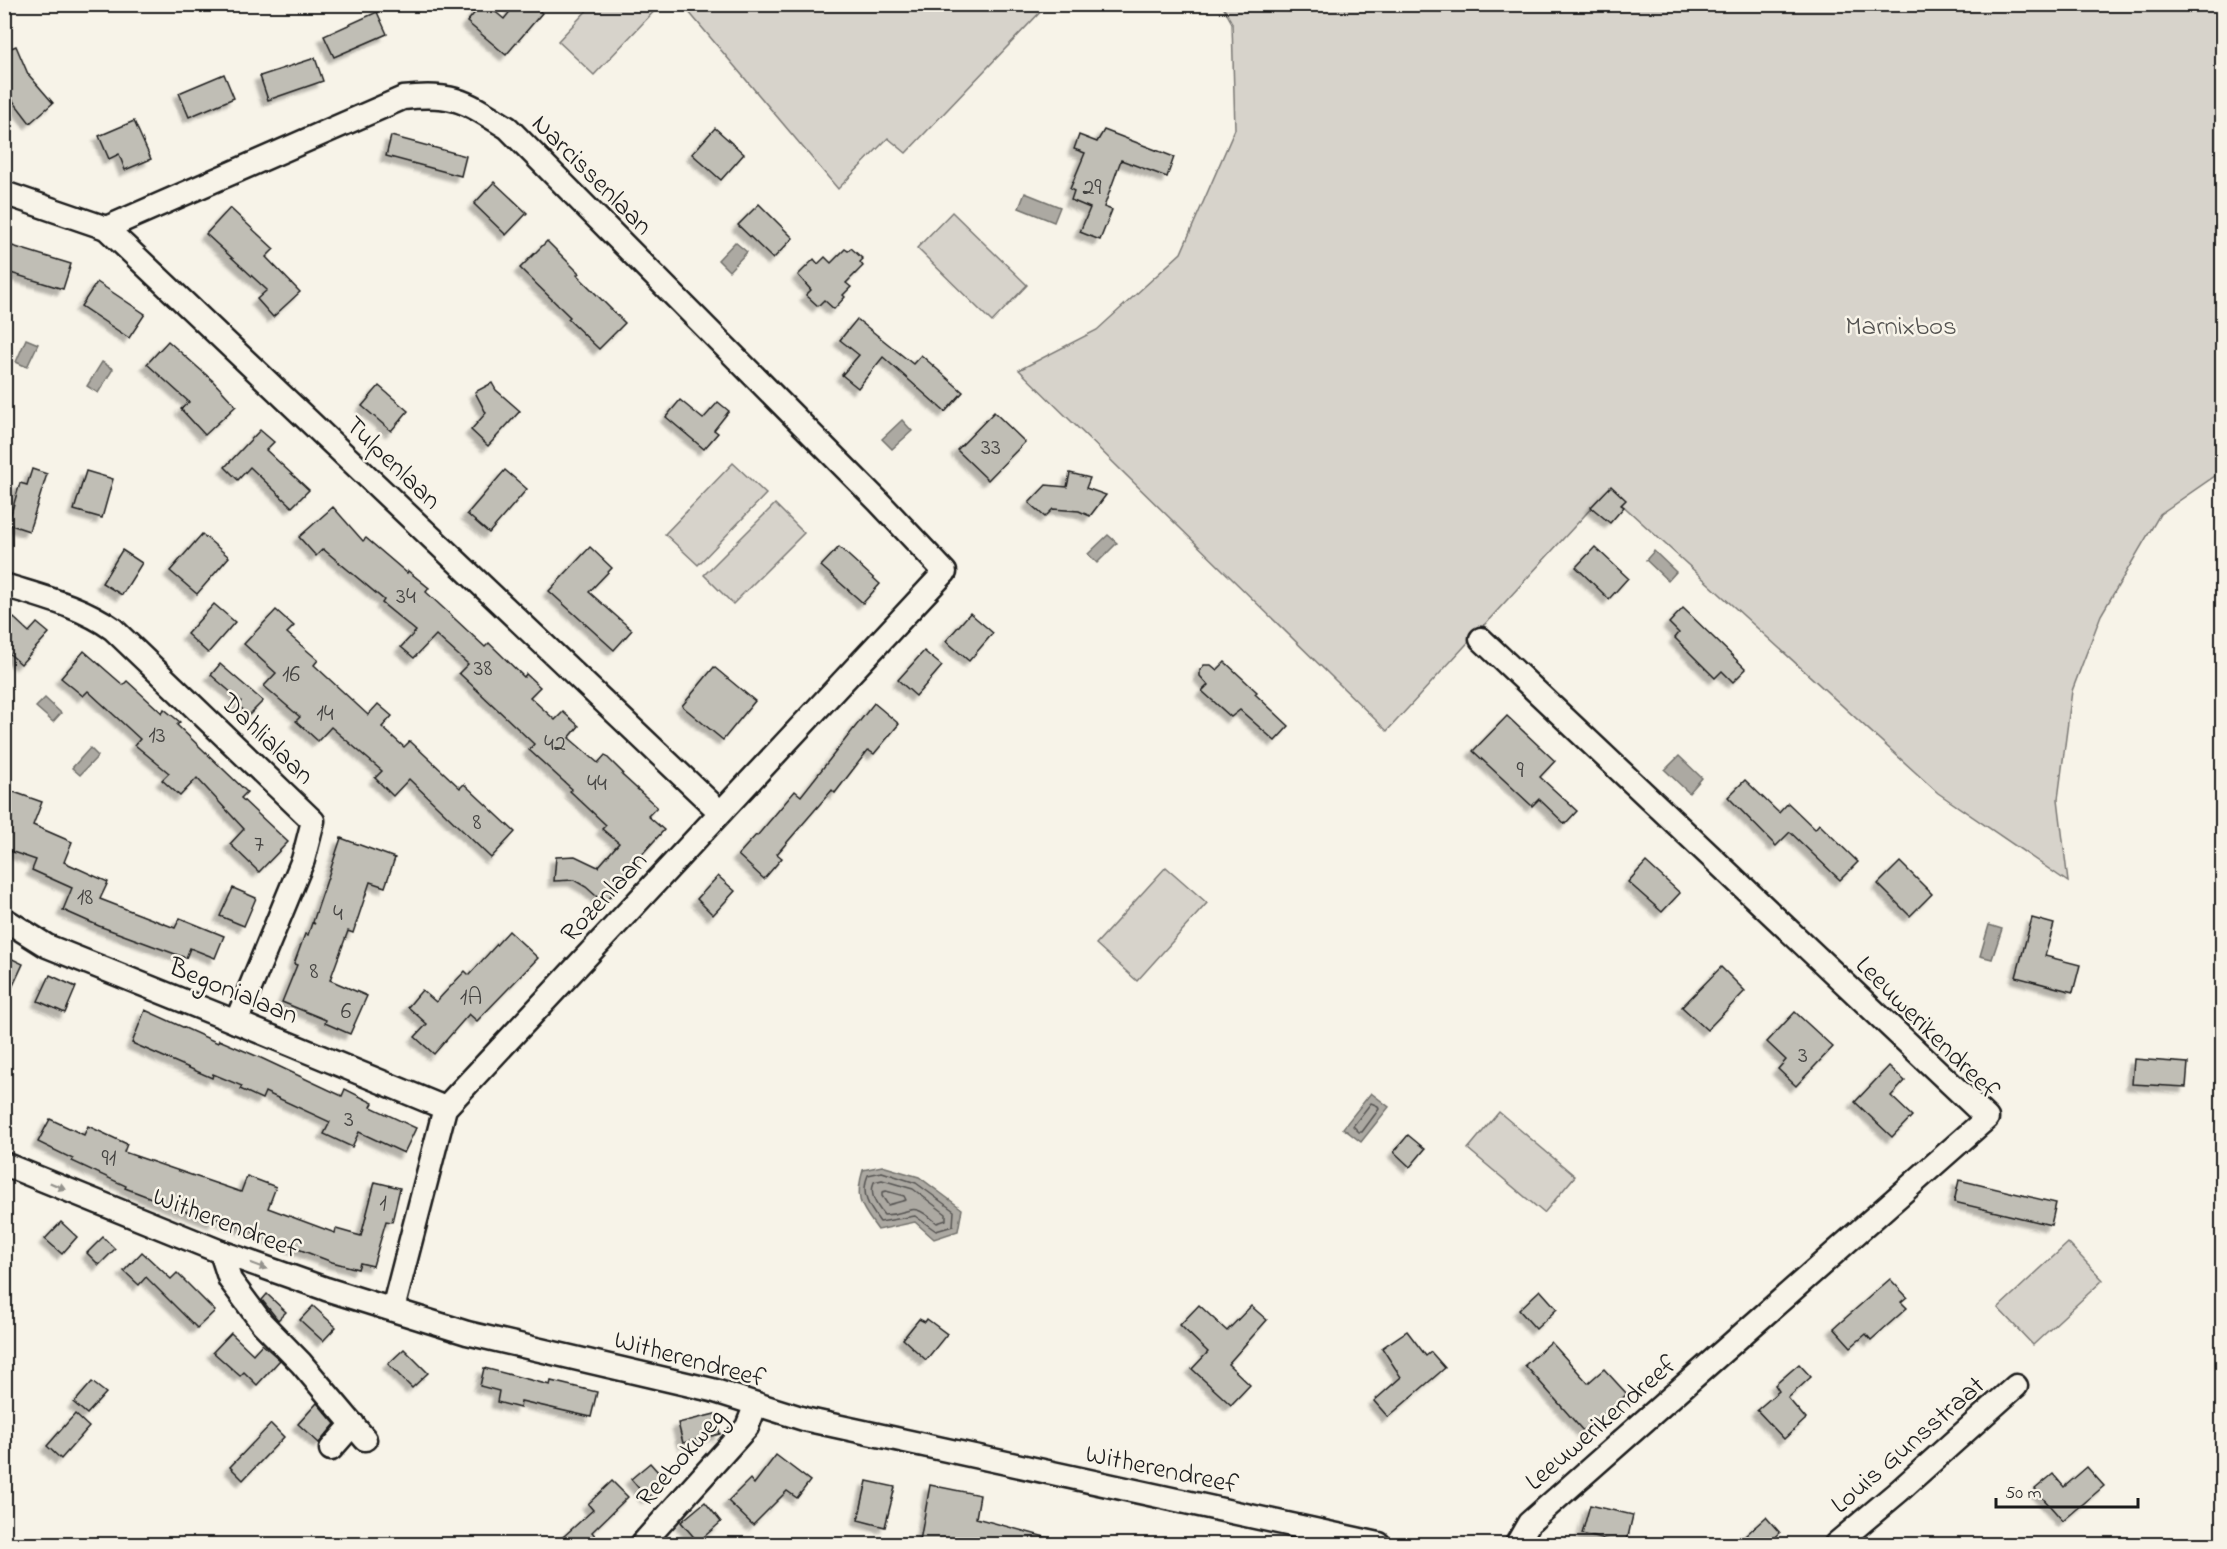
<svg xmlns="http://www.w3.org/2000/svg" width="2227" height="1549" viewBox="0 0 2227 1549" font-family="'Indie Flower',sans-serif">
  <defs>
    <filter id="shadow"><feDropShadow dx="-5.5" dy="5.5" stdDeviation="1.5" flood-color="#0004"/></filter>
  </defs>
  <rect width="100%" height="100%" fill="#f7f3e8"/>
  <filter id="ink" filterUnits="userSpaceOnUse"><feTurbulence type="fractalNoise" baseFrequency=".0167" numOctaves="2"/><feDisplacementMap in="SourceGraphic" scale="12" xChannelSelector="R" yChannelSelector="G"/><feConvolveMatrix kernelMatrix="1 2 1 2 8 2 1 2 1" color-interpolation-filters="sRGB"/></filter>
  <g filter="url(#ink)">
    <g fill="#d7d3cb" stroke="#7a7874" stroke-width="1.5">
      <path d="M592 5H660L594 75 558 41Z"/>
      <path d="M683 5H1047L906 153 888 138 838 189Z"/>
      <path d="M1222 5H2222V471L2160 514 2101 615 2072 691 2058 799 2068 882 1938 793 1607 491 1387 731 1019 370 1097 330 1181 253 1235 129 1232 23Z"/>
      <path d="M952 212 1027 285 992 322 917 248Z"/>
      <path d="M733 463 766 494 698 565 665 534Z"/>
      <path d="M775 504 804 533 733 604 704 575Z"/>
      <path d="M1166 867 1207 903 1137 981 1096 944Z"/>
      <path d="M1499 1112 1575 1176 1544 1213 1468 1149Z"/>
      <path d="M2068 1243 2103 1280 2033 1345 1998 1308Z"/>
    </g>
    <g fill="#aca9a2" stroke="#72716c" stroke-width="1.5">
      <path d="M1025 193 1060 207 1054 222 1019 208Z"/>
      <path d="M735 242 747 252 729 271 718 260Z"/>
      <path d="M26 339 38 344 27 367 16 362Z"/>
      <path d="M102 362 113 369 98 393 87 386Z"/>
      <path d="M902 420 912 431 892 449 882 439Z"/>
      <path d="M1108 535 1117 543 1097 563 1088 554Z"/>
      <path d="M1654 551 1676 572 1668 581 1646 560Z"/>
      <path d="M45 698 61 713 53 722 36 707Z"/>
      <path d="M90 748 98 756 80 775 72 768Z"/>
      <path d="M1679 756 1702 778 1689 793 1665 770Z"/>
      <path d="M1989 925 2002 929 1992 959 1980 956Z"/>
      <path d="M1371 1093 1389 1107 1361 1142 1343 1128Z"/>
      <path d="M882 1166 919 1177 962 1209 958 1231 934 1239 915 1222 878 1230C861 1206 854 1200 863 1170Z"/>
    </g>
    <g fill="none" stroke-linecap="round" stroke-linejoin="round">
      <g stroke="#565452" stroke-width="1.5">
        <path d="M1371 1103 1378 1106 1379 1109 1362 1132H1359L1353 1126Z"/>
        <path d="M882 1172 916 1183 954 1211 953 1226 936 1231 915 1216 880 1222C869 1207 860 1194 868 1175Z"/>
        <path d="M882 1180 913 1189 946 1214V1220L937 1223C908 1199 915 1214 884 1215 876 1205 869 1194 874 1182Z"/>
        <path d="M886 1191 904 1196 906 1200 888 1205 882 1196V1192Z"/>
      </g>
    </g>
    <g fill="#c0beb5" stroke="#1c1c1c" stroke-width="1.5" filter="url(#shadow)">
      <path d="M482 4H486L504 19 516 4H532L542 13 506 55 467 22Z"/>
      <path d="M377 12 387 34 334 57 324 36Z"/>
      <path d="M16 46 28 74 53 103 30 123 4 89V51Z"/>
      <path d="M315 58 323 81 268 100 260 76Z"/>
      <path d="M224 74 234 98 189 117 179 93Z"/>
      <path d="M134 121 151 159 125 170 119 154 109 159 99 136Z"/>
      <path d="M715 128 744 154 721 180 692 154Z"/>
      <path d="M1104 130 1174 157 1167 177 1121 160 1104 207 1112 210 1100 240 1080 232 1090 208 1071 200 1074 191 1070 189 1085 153 1074 149 1079 135 1097 142Z"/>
      <path d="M391 136 466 156 461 176 386 156Z"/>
      <path d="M494 182 527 213 506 235 474 204Z"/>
      <path d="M759 204 793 238 773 259 738 225Z"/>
      <path d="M230 208 274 249 266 257 300 292 273 317 257 299 267 290 206 234Z"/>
      <path d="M547 241 579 273 577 275 625 323 599 349 568 319 570 317 520 268Z"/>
      <path d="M9 245 71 264 63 289 4 271V260Z"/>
      <path d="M851 248 863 259 860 262 863 266 846 283 851 287 843 295 845 297 834 309 824 300 818 306 806 295 811 290 798 275 814 259 818 264 825 257 831 263 845 249 848 251Z"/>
      <path d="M97 282 145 314 129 338 81 306Z"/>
      <path d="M857 319 913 364 921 355 963 392 945 412 883 357 858 388 842 375 859 355 840 340Z"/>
      <path d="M168 341 212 380 236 406 205 435 181 409 189 402 147 364Z"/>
      <path d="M492 383 496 390 520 411 488 446 471 430 486 413 475 392Z"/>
      <path d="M379 386 408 411 391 431 362 406Z"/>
      <path d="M680 400 703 419 718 402 729 411 714 430 718 433 704 449 666 417Z"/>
      <path d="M994 412 1025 442 988 480 957 450Z"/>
      <path d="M260 430 274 442 266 450 309 490 292 507 250 467 238 480 225 467Z"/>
      <path d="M32 469 47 474 29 531 8 524 20 483 27 485Z"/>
      <path d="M505 470 527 489 489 533 467 514Z"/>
      <path d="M86 471 113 479 102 518 74 510Z"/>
      <path d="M1070 473 1090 478 1086 488 1106 495 1090 516 1079 511 1053 509 1045 517 1029 503 1046 485 1067 487Z"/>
      <path d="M1611 486 1626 500 1621 505 1624 507 1610 523 1591 507Z"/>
      <path d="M333 507 363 541 366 538 407 573 408 571 429 588 426 592 485 647 489 643 524 677 526 674 540 687 530 697 555 720 563 712 579 726 569 738 598 763 605 755 623 773 622 775 657 807 648 816 664 830 616 883 620 886 604 903 586 887 574 880 554 881 556 857 575 856 598 867 619 843 602 829 606 825 570 791 572 789 529 750 534 744 459 673 468 664 436 635 414 658 401 647 416 631 382 603 384 600 323 549 316 556 299 537Z"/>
      <path d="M202 534 229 557 197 594 170 571Z"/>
      <path d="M590 547 612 568 589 592 632 630 614 650 549 591Z"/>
      <path d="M839 547 880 584 863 603 821 566Z"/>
      <path d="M1595 547 1628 578 1609 599 1576 567Z"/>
      <path d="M122 550 142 563 122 595 102 583Z"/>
      <path d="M214 604 235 622 208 653 187 634Z"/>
      <path d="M1683 608 1746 669 1733 682 1722 671 1715 678 1675 638 1679 633 1669 623Z"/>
      <path d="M276 610 294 626 287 633 318 660 314 665 368 715 378 704 392 716 382 727 404 747 410 741 460 788 464 784 515 832 491 858 409 779 393 796 375 778 382 771 331 727 318 741 296 721 300 717 264 686 276 673 244 644Z"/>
      <path d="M970 613 993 633 969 661 946 641Z"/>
      <path d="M14 618 29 632 37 623 49 633 21 664 4 649V629Z"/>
      <path d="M84 651 123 685 127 681 162 713 164 709 180 722 177 725 247 792 241 798 288 842 259 872 230 844 244 829 197 778 180 796 162 780 169 773 135 745 140 739 88 691 83 696 61 678Z"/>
      <path d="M924 651 942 666 916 696 898 680Z"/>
      <path d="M1225 662 1257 692 1255 694 1289 726 1275 741 1240 710 1231 717 1202 691 1208 685 1200 676V670L1204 665H1211L1217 670Z"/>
      <path d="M220 664 263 701 249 715 238 705 241 701 211 675Z"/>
      <path d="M714 667 755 701 723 740 682 706Z"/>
      <path d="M874 703 899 724 874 754 868 750 835 793 832 790 777 854 782 858 764 879 738 855 756 835 757 836 795 791 801 796Z"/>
      <path d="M1507 716 1555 761 1540 777 1577 811 1565 824 1539 799 1532 806 1473 751Z"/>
      <path d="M1745 780 1779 813 1788 803 1815 829 1819 824 1858 862 1840 880 1790 832 1776 846 1728 797Z"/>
      <path d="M11 791 42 802 33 825 72 842 64 862 108 882 100 899 175 928 180 918 224 936 215 958 190 948 186 958 99 926 63 910 72 888 32 870 36 860 4 849V809Z"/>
      <path d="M341 838 395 858 385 887 370 882 353 933 348 931 330 980 367 996 350 1034 325 1023 326 1020 282 1002 297 965 294 964 305 934 308 935 312 923 315 924 313 922Z"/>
      <path d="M1646 862 1680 893 1662 912 1628 882Z"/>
      <path d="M1900 862 1932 894 1910 916 1878 884Z"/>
      <path d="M718 876 735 891 713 915 697 899Z"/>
      <path d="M233 888 256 898 244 926 220 916Z"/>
      <path d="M2032 918 2054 924 2045 956 2080 965 2073 992 2016 977Z"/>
      <path d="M509 931 538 958 477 1021 469 1014 434 1054 415 1037 427 1024 408 1007 422 990 436 1002 465 971 469 975Z"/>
      <path d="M4 955 23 964 4 1005Z"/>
      <path d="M1721 967 1745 991 1707 1030 1682 1007Z"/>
      <path d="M50 975 76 987 65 1013 38 1001Z"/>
      <path d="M145 1010 218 1043 219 1040 261 1058 342 1096 345 1089 373 1103 371 1107 416 1128 404 1153 359 1132 352 1147 324 1134 330 1122 265 1092 262 1099 240 1089 242 1086 213 1074 212 1078 132 1043Z"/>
      <path d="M1795 1012 1833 1047 1796 1086 1778 1069 1786 1060 1767 1042Z"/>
      <path d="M2134 1059 2188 1063 2186 1087 2132 1084Z"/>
      <path d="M1889 1066 1905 1081 1891 1096 1912 1116 1892 1137 1855 1102Z"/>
      <path d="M50 1119 84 1135 88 1126 127 1144 124 1152 241 1192 247 1176 276 1187 268 1208 335 1233 336 1229 361 1236 375 1182 400 1188 392 1222 386 1221 373 1266 360 1263 358 1269 332 1262 215 1217 214 1222 125 1188 126 1186 72 1161 73 1159 38 1142Z"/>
      <path d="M1408 1135 1425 1149 1410 1167 1394 1152Z"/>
      <path d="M1959 1180 2056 1203 2051 1225 1954 1202Z"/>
      <path d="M61 1222 77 1237 62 1254 45 1239Z"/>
      <path d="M103 1237 115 1249 99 1265 87 1253Z"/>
      <path d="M142 1252 171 1279 177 1273 215 1311 197 1328 146 1277 139 1285 124 1271Z"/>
      <path d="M1890 1279 1907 1297 1901 1302 1907 1308 1871 1340 1866 1334 1851 1347 1834 1328Z"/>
      <path d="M1540 1290 1557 1309 1536 1329 1519 1310Z"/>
      <path d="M267 1294 286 1312 278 1320 262 1300Z"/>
      <path d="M1199 1305 1227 1331 1251 1306 1267 1320 1228 1364 1250 1385 1231 1405 1192 1369 1208 1352 1180 1325Z"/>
      <path d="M313 1306 336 1327 323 1341 300 1320Z"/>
      <path d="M919 1319 925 1322 927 1319 947 1334 926 1360 903 1339Z"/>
      <path d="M1407 1331 1426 1356 1431 1352 1445 1368 1388 1417 1374 1401 1401 1377 1382 1348Z"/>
      <path d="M231 1333 253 1354 262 1344 280 1360 257 1385 244 1372 240 1376 213 1352Z"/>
      <path d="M1551 1342 1588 1383 1604 1369 1627 1394 1584 1432 1525 1365Z"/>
      <path d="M404 1349 428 1373 412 1388 388 1364Z"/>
      <path d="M1799 1364 1811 1377 1788 1398 1806 1419 1784 1439 1757 1410 1779 1391 1775 1385Z"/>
      <path d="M484 1368 550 1385 551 1381 597 1392 591 1417 521 1401 520 1408 497 1402 499 1391 480 1386Z"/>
      <path d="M92 1382 106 1393 87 1414 74 1403Z"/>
      <path d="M317 1403 335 1424 319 1443 298 1424Z"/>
      <path d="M75 1414 89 1427 61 1459 47 1446Z"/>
      <path d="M715 1414 720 1434 683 1443 678 1423Z"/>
      <path d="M271 1424 284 1437 243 1480 230 1467Z"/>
      <path d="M776 1455 810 1481 797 1498 787 1491 753 1525 728 1501 750 1479 754 1484Z"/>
      <path d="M650 1463 667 1482 647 1498 631 1479Z"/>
      <path d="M2087 1467 2104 1486 2063 1521 2035 1489 2053 1474 2064 1487Z"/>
      <path d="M612 1481 628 1497 592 1532 603 1545H554L593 1510 588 1504Z"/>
      <path d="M867 1481 895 1487 885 1527 858 1520Z"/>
      <path d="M930 1485 980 1495 976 1518 1056 1540 1055 1545H941L920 1541Z"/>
      <path d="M705 1502 721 1522 698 1542 681 1522Z"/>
      <path d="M1590 1505 1633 1515 1626 1545 1582 1534Z"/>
      <path d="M1766 1517 1780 1533 1766 1545H1735Z"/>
    </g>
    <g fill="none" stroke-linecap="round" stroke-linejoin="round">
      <defs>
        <g id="minor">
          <path d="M4 193 106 228 720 812"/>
          <path d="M106 228 403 98C455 92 466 102 508 128L878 501 945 572 445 1108 393 1309"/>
          <path d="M4 585C42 597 81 606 113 629L313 821 303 860 236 1022"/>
          <path d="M1481 639 1987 1118 1529 1523 1517 1544"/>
          <path d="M4 919 47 946 236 1022 445 1108"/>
          <path d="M4 1164 221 1252 326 1289 467 1333 712 1390 804 1419 1379 1544"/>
          <path d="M221 1252 230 1280 262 1323 301 1363 365 1439"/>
          <path d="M331 1449 353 1424"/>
          <path d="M642 1544 747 1427 756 1404"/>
          <path d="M1836 1544 1899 1491 2016 1386"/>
        </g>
      </defs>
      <use href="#minor" stroke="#1c1c1c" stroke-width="27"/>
      <use href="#minor" stroke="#f7f3e8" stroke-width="22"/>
    </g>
    <defs><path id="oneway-solid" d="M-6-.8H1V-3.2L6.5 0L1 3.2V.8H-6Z" transform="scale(1.5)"/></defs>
    <g fill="#94928c">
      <use href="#oneway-solid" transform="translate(58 1186) rotate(23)"/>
      <use href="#oneway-solid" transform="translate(259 1266) rotate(20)"/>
    </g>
  </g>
  <g text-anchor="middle" stroke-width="5" stroke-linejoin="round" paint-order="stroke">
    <g font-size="24" fill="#454442">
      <text x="1092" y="194">29</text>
      <text x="991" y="454">33</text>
      <text x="406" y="603">34</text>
      <text x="483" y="675">38</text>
      <text x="291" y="681">16</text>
      <text x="325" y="720">14</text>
      <text x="157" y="742">13</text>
      <text x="555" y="750">42</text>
      <text x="1520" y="777">9</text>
      <text x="597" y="790">44</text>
      <text x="477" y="829">8</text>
      <text x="259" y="851">7</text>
      <text x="85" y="904">18</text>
      <text x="338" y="920">4</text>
      <text x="314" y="978">8</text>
      <text x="471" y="1004">1A</text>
      <text x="346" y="1018">6</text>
      <text x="1803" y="1062">3</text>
      <text x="349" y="1126">3</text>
      <text x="109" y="1165">91</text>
      <text x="383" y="1210">1</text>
    </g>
    <g font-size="27" fill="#1c1c1c" stroke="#f7f3e8">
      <text transform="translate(593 174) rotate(45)" y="9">Narcissenlaan</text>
      <text transform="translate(394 462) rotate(44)" y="9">Tulpenlaan</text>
      <text transform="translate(268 738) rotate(44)" y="9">Dahlialaan</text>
      <text transform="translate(603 896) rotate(-47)" y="9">Rozenlaan</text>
      <text transform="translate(234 990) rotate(22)" y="9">Begonialaan</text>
      <text transform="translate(1928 1027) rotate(45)" y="9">Leeuwerikendreef</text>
      <text transform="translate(227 1222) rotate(21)" y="9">Witherendreef</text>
      <text transform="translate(690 1358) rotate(15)" y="9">Witherendreef</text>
      <text transform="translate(1600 1422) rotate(-41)" y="9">Leeuwerikendreef</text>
      <text transform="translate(1907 1444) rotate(-41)" y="9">Louis Gunsstraat</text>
      <text transform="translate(680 1457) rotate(-49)" y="9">Reebokweg</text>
      <text transform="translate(1162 1468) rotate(12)" y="9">Witherendreef</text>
    </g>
    <g font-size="27" fill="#545351" stroke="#f7f3e8">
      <text x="1901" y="334">Marnixbos</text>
    </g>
  </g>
  <rect width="2227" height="1549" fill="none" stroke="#f7f3e8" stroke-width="24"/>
  <rect x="12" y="12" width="2203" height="1525" fill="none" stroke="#1c1c1c" stroke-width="2" filter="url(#ink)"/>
  <path d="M1996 1498v9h142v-9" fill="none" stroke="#1c1c1c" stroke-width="3"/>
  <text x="2005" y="1498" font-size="18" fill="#1c1c1c" stroke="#f7f3e8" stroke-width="4.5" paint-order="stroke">50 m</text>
</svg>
